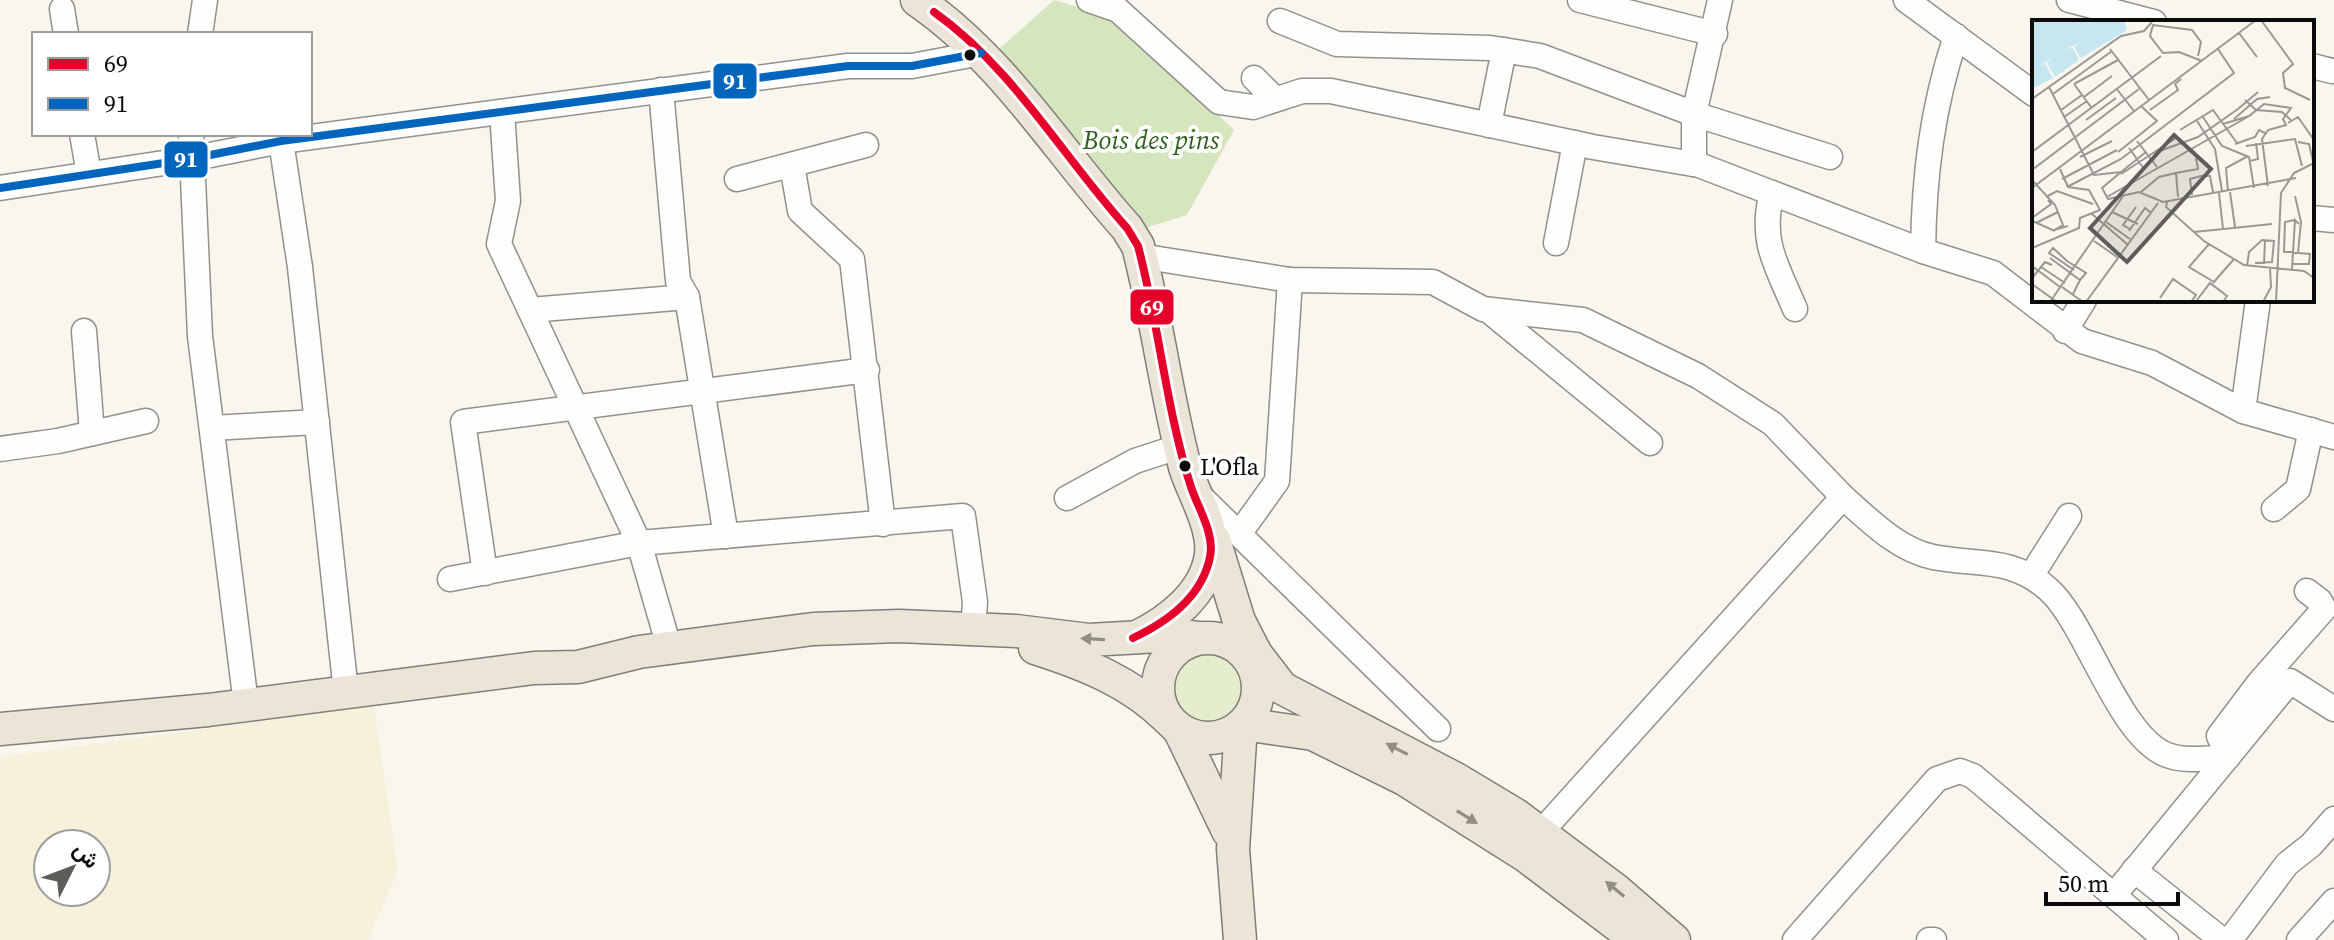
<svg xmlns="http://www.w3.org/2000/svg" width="2334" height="940" viewBox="0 0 2334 940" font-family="'Source Serif 4',Vazirmatn,serif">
  <rect width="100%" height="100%" fill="#f9f6ee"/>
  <path fill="#f6f1db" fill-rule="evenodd" d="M374 706 398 871 368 940H0V757ZM48 844H96V892H48Z"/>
  <circle fill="#e4eecf" cx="1208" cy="688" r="37"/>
  <path fill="#d5e5bd" d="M1054 0 1118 19 1234 130 1187 215 1139 230 996 52Z"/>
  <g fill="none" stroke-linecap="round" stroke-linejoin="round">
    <defs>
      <g id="minor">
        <path d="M1089 0 1118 10 1219 102 1253 107 1302 91H1331L1593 147 1699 165 1923 251 1993 273 2082 341 2152 363 2243 411 2334 437"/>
        <path d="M1580 0 1715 34"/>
        <path d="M1906 0 2034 94"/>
        <path d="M2069 0 2154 22"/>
        <path d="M62 9 66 34"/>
        <path d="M1280 21 1337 44 1490 48 1540 56 1694 114 1830 157"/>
        <path d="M200 34 205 0"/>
        <path d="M2312 66 2332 71"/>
        <path d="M1254 78 1274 98"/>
        <path d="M661 90 678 281 687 297 726 536"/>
        <path d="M502 112 508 201 499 244 639 543 665 633 666 649"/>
        <path d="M1489 125 1504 50"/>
        <path d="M82 134 89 174"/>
        <path d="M191 134 200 336 246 704"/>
        <path d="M281 141 300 267 346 692"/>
        <path d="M1694 164V114L1720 0"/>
        <path d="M792 165 800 211 852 259 883 524"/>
        <path d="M737 179 866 145"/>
        <path d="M0 188 190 159 281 141 848 66H912L981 53"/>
        <path d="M1772 193C1759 241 1777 266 1795 309"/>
        <path d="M2312 218 2334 220"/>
        <path d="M1556 243 1575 143"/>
        <path d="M1923 251C1924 176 1932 108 1956 36"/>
        <path d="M1140 256 1290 280 1433 282 1483 309 1583 320 1698 376 1773 424 1843 497 1541 832"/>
        <path d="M530 310 687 297"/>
        <path d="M1488 310 1650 443"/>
        <path d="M84 331 92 433"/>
        <path d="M2065 331 2084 300"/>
        <path d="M2243 411 2258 300"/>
        <path d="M212 428 317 422"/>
        <path d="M0 449 58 441 146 421"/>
        <path d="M1200 496 1438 729"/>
        <path d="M1843 497C1869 520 1898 550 1933 557 1978 566 2010 556 2048 589 2086 622 2118 736 2167 755 2186 762 2209 758 2228 757L2219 736 2259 683 2324 609 2320 601 2307 591"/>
        <path d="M1067 498 1135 461 1181 446"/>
        <path d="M2274 509 2298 489 2311 430"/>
        <path d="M1239 534 1277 481 1290 280"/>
        <path d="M485 573 463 422 867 370"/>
        <path d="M2031 576 2069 516"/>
        <path d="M450 579 639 543 963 516 975 602 973 629"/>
        <path d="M2134 870 2222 940"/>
        <path d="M2115 894 2290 681 2334 709"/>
        <path d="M1795 940 1937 779 1960 771 1973 776 2166 940"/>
        <path d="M1929 940H1934"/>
        <path d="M2230 940 2287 864 2311 845 2334 819"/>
        <path d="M2299 940 2334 901"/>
      </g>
      <g id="major">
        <path d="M917 0C1004 60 1058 151 1127 228L1138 246C1157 319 1166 394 1185 467 1193 493 1214 526 1211 554 1206 593 1170 621 1137 637"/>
        <path d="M1214 540 1239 621 1256 654 1282 688 1456 779 1516 815 1616 890 1674 940"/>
        <circle cx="1208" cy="688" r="50"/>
        <path d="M1035 648C1085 664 1131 682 1168 719"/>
        <path d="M1243 724 1313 734 1404 779 1526 856 1637 940"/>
        <path d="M0 729 208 710 534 668 578 667 639 652 813 629 899 626 1016 631 1089 640 1177 635 1199 638"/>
        <path d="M1179 729 1228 831"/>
        <path d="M1240 940 1233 849 1241 726"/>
      </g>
    </defs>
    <use href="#minor" stroke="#92918d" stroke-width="27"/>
    <use href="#major" stroke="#7f7e7a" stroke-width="35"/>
    <use href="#minor" stroke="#fefefc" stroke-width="24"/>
    <use href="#major" stroke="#ebe5d8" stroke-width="32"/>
    <defs>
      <path id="bus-1" d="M934 12C1013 68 1063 157 1127 228L1138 246C1159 325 1166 409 1191 487 1198 508 1215 534 1210 557 1202 597 1167 622 1133 638"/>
      <path id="bus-2" d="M0 188 190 159 281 141 848 66H912L981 53"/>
    </defs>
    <use href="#bus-1" stroke="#fff" stroke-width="14"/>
    <use href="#bus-2" stroke="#fff" stroke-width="14"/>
    <use href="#bus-1" stroke="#e4002b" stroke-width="8"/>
    <use href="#bus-2" stroke="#0065bd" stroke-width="8"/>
  </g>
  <defs><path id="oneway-solid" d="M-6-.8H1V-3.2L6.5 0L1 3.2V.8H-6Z" transform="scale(2)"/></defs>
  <g fill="#918e86">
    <use href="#oneway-solid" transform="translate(1093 639) rotate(-177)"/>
    <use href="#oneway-solid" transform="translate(1397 749) rotate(-153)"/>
    <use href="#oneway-solid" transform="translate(1467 817) rotate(32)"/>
    <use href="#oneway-solid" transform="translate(1615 889) rotate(-141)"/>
  </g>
  <g fill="#0b0b0b" stroke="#fff" stroke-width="3">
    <circle cx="970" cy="55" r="7"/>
    <circle cx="1185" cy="466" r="7"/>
  </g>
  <g text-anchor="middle" stroke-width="8" stroke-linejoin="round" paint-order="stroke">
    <g font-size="24" fill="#0b0b0b" stroke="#fff" text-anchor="start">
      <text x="1200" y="475">L'Ofla</text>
    </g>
    <g font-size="26" font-style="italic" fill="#30601e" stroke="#fff">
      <text x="1151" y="149">Bois des pins</text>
    </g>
  </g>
  <g transform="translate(2032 20)">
    <rect width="282" height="282" fill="#f9f6ee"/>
    <path d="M0 0H92L95 10 49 38 42 27 48 23 34 29 41 28 47 40 23 57 15 43 20 38 7 47 13 44 21 58 0 69Z" fill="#c6e6f2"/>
    <path fill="none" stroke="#9a9893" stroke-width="2" d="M229 0 261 44 251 53 253 68 278 80M207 13 225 37M78 29 117 80M166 36 169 22 160 10 121 5 118 16 131 33 147 32 170 41M42 64 86 40M42 64 59 87M17 67 62 155 89 152 70 168 76 179 107 172 131 182 264 158M84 68 102 91M21 74 80 31M52 77 80 56M0 79 89 16 112 11 120 2M213 80 224 90 250 92 259 100M206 89 226 72M29 90 50 75M118 90 146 70 143 64 149 59M32 97 55 81M171 97 190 126 217 137 222 168M202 99 225 79 238 77M54 100 84 78M165 101 183 129 190 171M256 103 266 97 282 120M191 104 217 96 232 84 259 88 251 99 254 105 236 110 230 119 236 166M148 110 181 90 205 123M105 121 125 147M266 122 277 124 281 141M203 124 223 117 227 110 233 113M214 126 263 119 270 146M97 128 112 149M0 132 129 36M86 132 125 101 109 86M122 133 166 117 206 89M48 137 80 121M218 141 226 139 224 123M0 150 107 69M89 152 114 132M144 153 166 149 164 138M89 154 144 118M30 159 85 130M0 160 23 185 31 205 22 210 36 206M35 167 89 139 202 53 186 29M0 168 224 0M196 171 194 148 216 136M109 172 127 157 144 153 146 177M198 172 203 207M187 173 191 209M160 175 158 159 169 156H178L181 172M14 177 25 171 61 184M75 177 219 95M135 182 134 187 172 221 212 245 272 251 282 258M80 192 106 204M60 194 95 224M0 198 19 184 16 180M0 201 23 211M74 202 98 219M4 203 26 192M98 209 91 205 104 187M97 211 113 188 118 192M162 212 240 204M62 221 85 237M177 224 157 247 182 262M0 228 47 208 48 198 68 190 57 170 36 167 28 149M261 232H252L253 202 263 200M261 233H266L269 202 263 176M18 238 48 260 41 274M35 241 21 228 17 233 42 250M35 241 54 253 48 260M232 244 233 220M261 244H277L278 234 266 233M0 246 28 267M215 246 217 232 230 220 242 221 240 242 223 243M9 247 33 263M260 249 263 200 267 204M0 258 13 242 20 245M181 263 202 239M0 264 25 282M30 267 51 282M128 278 141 259 164 275 159 282M165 280 178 263 195 276 191 282M18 282 91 176M54 282 126 183M231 282 239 267 238 248M244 282 249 173 262 153 282 143"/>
    <path fill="#5e5d5a" fill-opacity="0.15" stroke="#5e5d5a" stroke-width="4" d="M142 115 179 149 95 242 58 208Z"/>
    <rect width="282" height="282" fill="none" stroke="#0b0b0b" stroke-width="4"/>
  </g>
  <g stroke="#fff" stroke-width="3">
    <rect x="712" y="62" width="46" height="38" rx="8" fill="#0065bd"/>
    <rect x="163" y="140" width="46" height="39" rx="8" fill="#0065bd"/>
    <rect x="1129" y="288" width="46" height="38" rx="8" fill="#e4002b"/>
  </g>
  <g font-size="22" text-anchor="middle" font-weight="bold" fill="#fff">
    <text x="735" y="89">91</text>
    <text x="186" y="167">91</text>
    <text x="1152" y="315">69</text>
  </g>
  <rect x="32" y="32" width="280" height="104" fill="#ffffff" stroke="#9d9d9d" stroke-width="2"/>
  <rect x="48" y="58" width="40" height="12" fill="#e4002b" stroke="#9d9d9d" stroke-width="2"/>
  <text x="104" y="72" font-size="24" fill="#0b0b0b">69</text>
  <rect x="48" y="98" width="40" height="12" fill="#0065bd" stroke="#9d9d9d" stroke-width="2"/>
  <text x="104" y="112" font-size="24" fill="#0b0b0b">91</text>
  <g transform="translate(72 868) rotate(48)"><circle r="38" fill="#ffffff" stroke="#9d9d9d" stroke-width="2"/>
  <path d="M0-6L14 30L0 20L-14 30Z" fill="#5e5d5a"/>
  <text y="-12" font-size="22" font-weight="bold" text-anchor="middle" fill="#0b0b0b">ش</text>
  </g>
  <path d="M2046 892v12h132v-12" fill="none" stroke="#0b0b0b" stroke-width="4"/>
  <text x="2058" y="892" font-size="24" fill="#0b0b0b" stroke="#ffffff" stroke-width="6" paint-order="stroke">50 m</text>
</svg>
